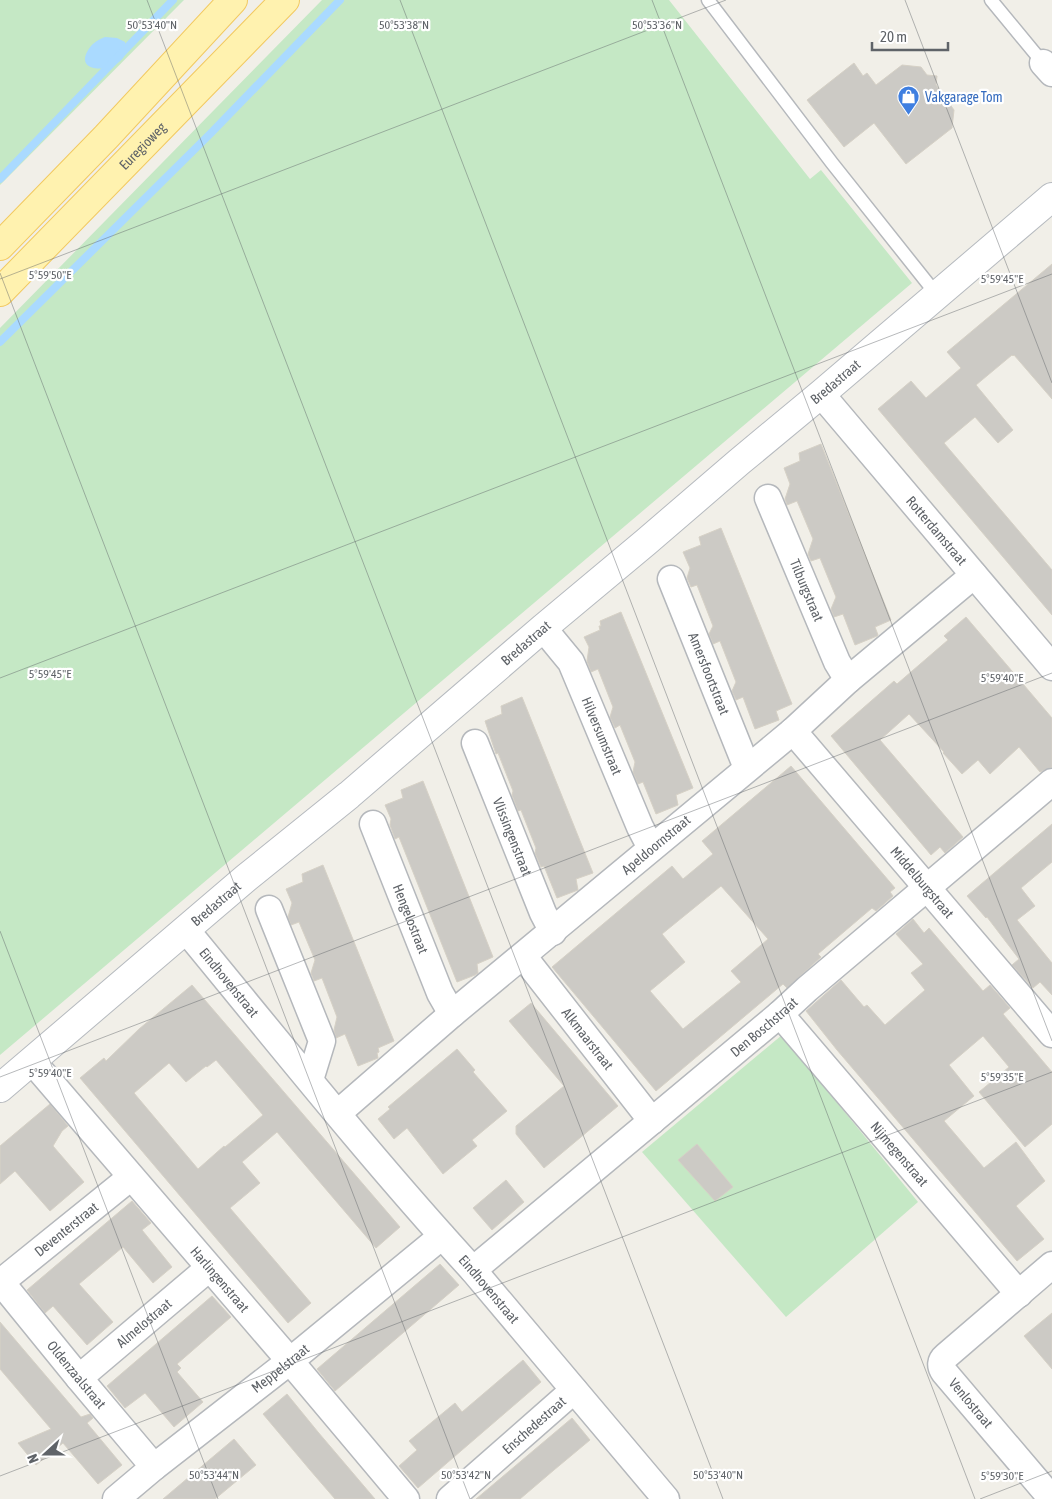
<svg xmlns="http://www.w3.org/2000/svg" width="1052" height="1499" viewBox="0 0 1052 1499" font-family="'Asap Condensed',sans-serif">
  <rect width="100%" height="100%" fill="#f1efe8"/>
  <g fill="#c5e8c5">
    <path d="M0 0H184L0 185Z"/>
    <path d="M322 0H669L810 179 821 170 912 283 0 1055V328Z"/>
    <path d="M782 1035 918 1202 786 1317 642 1152Z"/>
  </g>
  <path fill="#aadaff" d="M105 37 117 38 125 42C136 71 73 79 87 52 91 44 97 40 105 37Z"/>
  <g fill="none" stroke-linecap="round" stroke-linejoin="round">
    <g stroke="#aadaff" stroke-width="8">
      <path d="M0 179 173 0"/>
      <path d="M0 342 211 133 340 0"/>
    </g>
  </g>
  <g fill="#cccac5" stroke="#d6d1c6" fill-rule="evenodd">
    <path d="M854 63 863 76 867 73 876 85 902 65 921 67 927 75 937 76 936 85 954 110 952 128 906 164 874 123 844 147 807 100Z"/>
    <path d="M1052 264V399L1014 355 1013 356 1012 355 976 385 1013 430 998 443 975 417 944 443 1052 570V615L878 409 911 381 926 398 961 368 947 352Z"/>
    <path d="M821 444 891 620 875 627 878 635 877 636 855 645 843 614 834 617 831 609 836 597 820 558 811 561 808 554 813 539 797 501 787 505 785 499 790 484 784 468 800 461 799 453Z"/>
    <path d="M721 528 792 704 776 711 779 720 755 729 743 697 736 700 732 691 736 682 720 641 713 644 709 634 713 626 697 585 691 587 687 578 690 568 683 552 701 545 699 537Z"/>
    <path d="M621 612 693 788 676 795 678 805 656 814 643 782 638 784 633 772 635 762 620 725 615 728 610 717 613 707 598 669 591 672 587 661 589 647 584 637 600 630 599 626H601L600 621Z"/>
    <path d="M966 617 1052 718V767L1040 772 1019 747 990 774 978 760 962 774 943 753 944 752 909 714 880 740 963 837 945 853 940 847 931 855 831 736 894 681 897 684 948 640 944 636Z"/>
    <path d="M522 697 593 873 576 879 578 890 557 898 544 866 541 867 535 853 536 848 521 810 518 811 512 795 513 791 498 753 496 754 485 721 502 714 501 706Z"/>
    <path d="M791 766 895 888 890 892 893 896 876 911 872 908 818 954 821 957 787 988 783 984 656 1091 552 967 672 866 683 879 713 854 702 841ZM721 886 768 939 731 971 741 982 683 1029 650 991 685 962 662 934Z"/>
    <path d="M423 781 493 957 477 964 478 973 475 975 457 982 399 837 395 839 390 825 391 819 385 805 403 798 401 790Z"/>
    <path d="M1052 824V862L1021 888 1035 906 1017 920 1052 963V995L1040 982 1033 988 1012 965 1019 959 987 917 986 918 967 896Z"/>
    <path d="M323 865 394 1041 378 1048 379 1052 377 1053 378 1058 358 1066 345 1034 336 1038 334 1030 337 1017 322 978 314 981 311 973 315 960 299 922 291 925 288 917 292 903 286 889 303 882 302 874Z"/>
    <path d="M913 919 924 933 929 928 983 991 990 985 1010 1008 1003 1014 1052 1072V1124L1025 1147 979 1092 1009 1067 983 1036 949 1065 974 1096 944 1121 984 1168 1016 1142 1045 1181 1016 1206 1044 1239 1017 1261 837 1050 806 1011 841 980 864 1007 867 1005 885 1025 925 990 911 973 923 964 896 934Z"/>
    <path d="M192 985 400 1227 376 1248 277 1132 242 1162 260 1183 230 1208 311 1303 288 1323 80 1078 104 1058 106 1061 139 1029ZM216 1060 263 1115 225 1147 224 1146 198 1169 134 1093 169 1063 186 1082 206 1066 207 1067Z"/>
    <path d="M531 1003 618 1106 544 1168 516 1134V1126L564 1086 509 1021Z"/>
    <path d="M457 1049 475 1070 473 1072 507 1111 472 1140 477 1146 443 1174 407 1128 394 1139 378 1119 390 1109 388 1107Z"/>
    <path d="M50 1104 68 1126 62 1131 53 1146 84 1182 50 1211 15 1171 0 1184V1146Z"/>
    <path d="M697 1144 733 1187 715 1201 678 1160Z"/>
    <path d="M506 1180 524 1202 492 1230 473 1208Z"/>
    <path d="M132 1201 151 1223 142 1230 172 1267 153 1283 123 1247 79 1284 113 1322 87 1345 53 1306 45 1313 27 1290Z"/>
    <path d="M440 1264 459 1285 335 1391 317 1369Z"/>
    <path d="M212 1296 231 1317 177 1364 181 1368 177 1372 203 1402 174 1427 145 1393 125 1408 107 1386Z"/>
    <path d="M1052 1313V1369L1024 1336Z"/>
    <path d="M0 1322 81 1417 90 1414 93 1418 87 1423 122 1465 98 1484 63 1443 36 1465 18 1443 51 1429 0 1369Z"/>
    <path d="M523 1360 541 1382 418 1488 399 1466 417 1450 409 1441 455 1403 462 1412Z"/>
    <path d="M287 1394 318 1432 375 1499H335L310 1470 263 1414Z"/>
    <path d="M572 1418 590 1440 554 1470 520 1499H476Z"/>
    <path d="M234 1439 256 1465 215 1499H163Z"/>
  </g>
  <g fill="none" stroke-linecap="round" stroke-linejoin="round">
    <defs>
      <g id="lane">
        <path d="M708 0 832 163 937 295"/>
        <path d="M991 0 1043 63"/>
      </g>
      <g id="street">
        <path d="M1043 63 1052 73"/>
        <path id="s1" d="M821 394 1052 667"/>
        <path id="s2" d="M768 498 837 662 848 680"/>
        <path id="s3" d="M671 579 747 768"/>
        <path id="s4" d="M543 628 571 662 640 827 651 848"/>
        <path id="s5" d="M793 731 1052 1034"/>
        <path id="s6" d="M475 743 543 913 553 932"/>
        <path id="s7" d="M373 824 440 993 452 1014"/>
        <path d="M269 909 322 1041 310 1080"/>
        <path id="s8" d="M186 930C280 1044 373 1161 473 1270L666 1499"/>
        <path id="s9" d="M523 956 652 1121"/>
        <path id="s10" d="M780 1014 1019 1294"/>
        <path id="s11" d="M32 1061 290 1361 406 1499"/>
        <path id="s12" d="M338 1113 452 1014 793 731 848 680 974 575"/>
        <path id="s13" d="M473 1270 780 1014 807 989 1052 782"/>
        <path id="s14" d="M0 1281 79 1378 154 1467"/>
        <path id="s15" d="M1 1282 131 1177"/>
        <path id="s16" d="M79 1378 209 1268"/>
        <path id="s17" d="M116 1499 154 1467 290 1361 442 1236"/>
        <path id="s18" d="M450 1499 574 1390"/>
        <path d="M1052 1499 944 1372C940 1366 940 1361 946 1356L1052 1265"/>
      </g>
      <g id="secondary">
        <path id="s19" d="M0 1088 246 878 349 795 543 628 646 542 739 462 821 394 1052 197"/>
      </g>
      <g id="primary">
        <path d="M0 246 106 137 233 0"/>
        <path id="s20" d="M0 292 285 0"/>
      </g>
    </defs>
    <use href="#lane" stroke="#b5b8bc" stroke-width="15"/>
    <use href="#street" stroke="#b5b8bc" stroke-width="29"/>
    <use href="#secondary" stroke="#b6babf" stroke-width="30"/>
    <use href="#primary" stroke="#f2c960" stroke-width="30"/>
    <use href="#lane" stroke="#fff" stroke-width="12"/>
    <use href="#street" stroke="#fff" stroke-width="26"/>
    <use href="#secondary" stroke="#fff" stroke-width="28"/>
    <use href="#primary" stroke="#fff2af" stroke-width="28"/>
  </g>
  <path fill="none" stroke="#5f6368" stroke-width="1" stroke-opacity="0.45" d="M147 0 723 1499M400 0 975 1499M652 0 1052 1041M905 0 1052 383M0 273 470 1499M0 279 726 0M0 678 1052 274M0 931 218 1499M0 1077 1052 673M0 1476 1052 1072M980 1499 1052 1471"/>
  <defs>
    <symbol id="shop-pin" viewBox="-11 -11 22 30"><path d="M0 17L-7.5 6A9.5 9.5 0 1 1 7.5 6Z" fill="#3f7fe0" stroke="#fff"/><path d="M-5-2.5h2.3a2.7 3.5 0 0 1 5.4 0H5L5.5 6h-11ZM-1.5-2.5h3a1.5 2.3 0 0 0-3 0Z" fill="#fff"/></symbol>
  </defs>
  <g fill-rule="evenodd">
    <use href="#shop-pin" x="896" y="84" width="25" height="34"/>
  </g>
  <g text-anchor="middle" stroke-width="4.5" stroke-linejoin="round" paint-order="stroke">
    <g font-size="14" fill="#366cbe" stroke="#fff" text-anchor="start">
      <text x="925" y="102">Vakgarage Tom</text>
    </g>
    <g font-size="14" fill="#5f6368" stroke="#fff">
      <text dy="5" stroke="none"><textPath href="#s20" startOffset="204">Euregioweg</textPath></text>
      <text dy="5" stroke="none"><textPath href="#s19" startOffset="1094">Bredastraat</textPath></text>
      <text dy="5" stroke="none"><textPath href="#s1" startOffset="179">Rotterdamstraat</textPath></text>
      <text dy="5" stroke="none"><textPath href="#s2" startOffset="100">Tilburgstraat</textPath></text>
      <text dy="5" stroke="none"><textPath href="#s19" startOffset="689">Bredastraat</textPath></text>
      <text dy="5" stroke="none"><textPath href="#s3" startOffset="102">Amersfoortstraat</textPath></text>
      <text dy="5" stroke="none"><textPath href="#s4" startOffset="124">Hilversumstraat</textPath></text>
      <text dy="5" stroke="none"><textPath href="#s6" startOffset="101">Vlissingenstraat</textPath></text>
      <text dy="5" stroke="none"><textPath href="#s12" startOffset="416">Apeldoornstraat</textPath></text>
      <text dy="5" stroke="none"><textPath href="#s5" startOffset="199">Middelburgstraat</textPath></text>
      <text dy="5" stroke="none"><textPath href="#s19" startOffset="284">Bredastraat</textPath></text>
      <text dy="5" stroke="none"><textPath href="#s7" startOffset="102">Hengelostraat</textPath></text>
      <text dy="5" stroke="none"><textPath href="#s8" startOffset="68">Eindhovenstraat</textPath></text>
      <text dy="5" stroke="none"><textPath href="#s13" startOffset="379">Den Boschstraat</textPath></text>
      <text dy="5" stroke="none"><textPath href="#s9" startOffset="105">Alkmaarstraat</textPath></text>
      <text dy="5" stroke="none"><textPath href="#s10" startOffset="184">Nijmegenstraat</textPath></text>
      <text dy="5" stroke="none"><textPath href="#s15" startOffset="84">Deventerstraat</textPath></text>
      <text dy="5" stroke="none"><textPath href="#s11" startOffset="288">Harlingenstraat</textPath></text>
      <text dy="5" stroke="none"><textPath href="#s8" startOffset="470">Eindhovenstraat</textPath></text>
      <text dy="5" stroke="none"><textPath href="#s16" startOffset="85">Almelostraat</textPath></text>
      <text dy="5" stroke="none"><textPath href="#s17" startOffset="210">Meppelstraat</textPath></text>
      <text dy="5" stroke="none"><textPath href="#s14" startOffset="121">Oldenzaalstraat</textPath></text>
      <text transform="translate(971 1403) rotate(50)" y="5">Venlostraat</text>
      <text dy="5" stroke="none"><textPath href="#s18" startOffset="112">Enschedestraat</textPath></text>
    </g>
  </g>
  <g font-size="12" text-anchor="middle" fill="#5f6368" stroke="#fff" stroke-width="4.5" stroke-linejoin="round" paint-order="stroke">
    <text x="152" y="29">50°53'40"N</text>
    <text x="404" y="29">50°53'38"N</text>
    <text x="657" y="29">50°53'36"N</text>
    <text x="50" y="279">5°59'50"E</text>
    <text x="1002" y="283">5°59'45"E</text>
    <text x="50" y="678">5°59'45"E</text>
    <text x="1002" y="682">5°59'40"E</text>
    <text x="50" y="1077">5°59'40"E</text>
    <text x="1002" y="1081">5°59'35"E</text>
    <text x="214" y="1479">50°53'44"N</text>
    <text x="466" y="1479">50°53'42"N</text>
    <text x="718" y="1479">50°53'40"N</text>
    <text x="1002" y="1480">5°59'30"E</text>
  </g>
  <g transform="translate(45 1454) rotate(249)" stroke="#ffffff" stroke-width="4" paint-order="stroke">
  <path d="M0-4L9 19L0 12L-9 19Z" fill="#5f6368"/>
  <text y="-8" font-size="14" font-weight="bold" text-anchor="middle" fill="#5f6368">N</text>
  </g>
  <path d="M872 42v8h76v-8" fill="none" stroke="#5f6368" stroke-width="2.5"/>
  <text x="880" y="42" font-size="15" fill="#5f6368" stroke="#ffffff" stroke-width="4" paint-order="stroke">20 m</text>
</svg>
